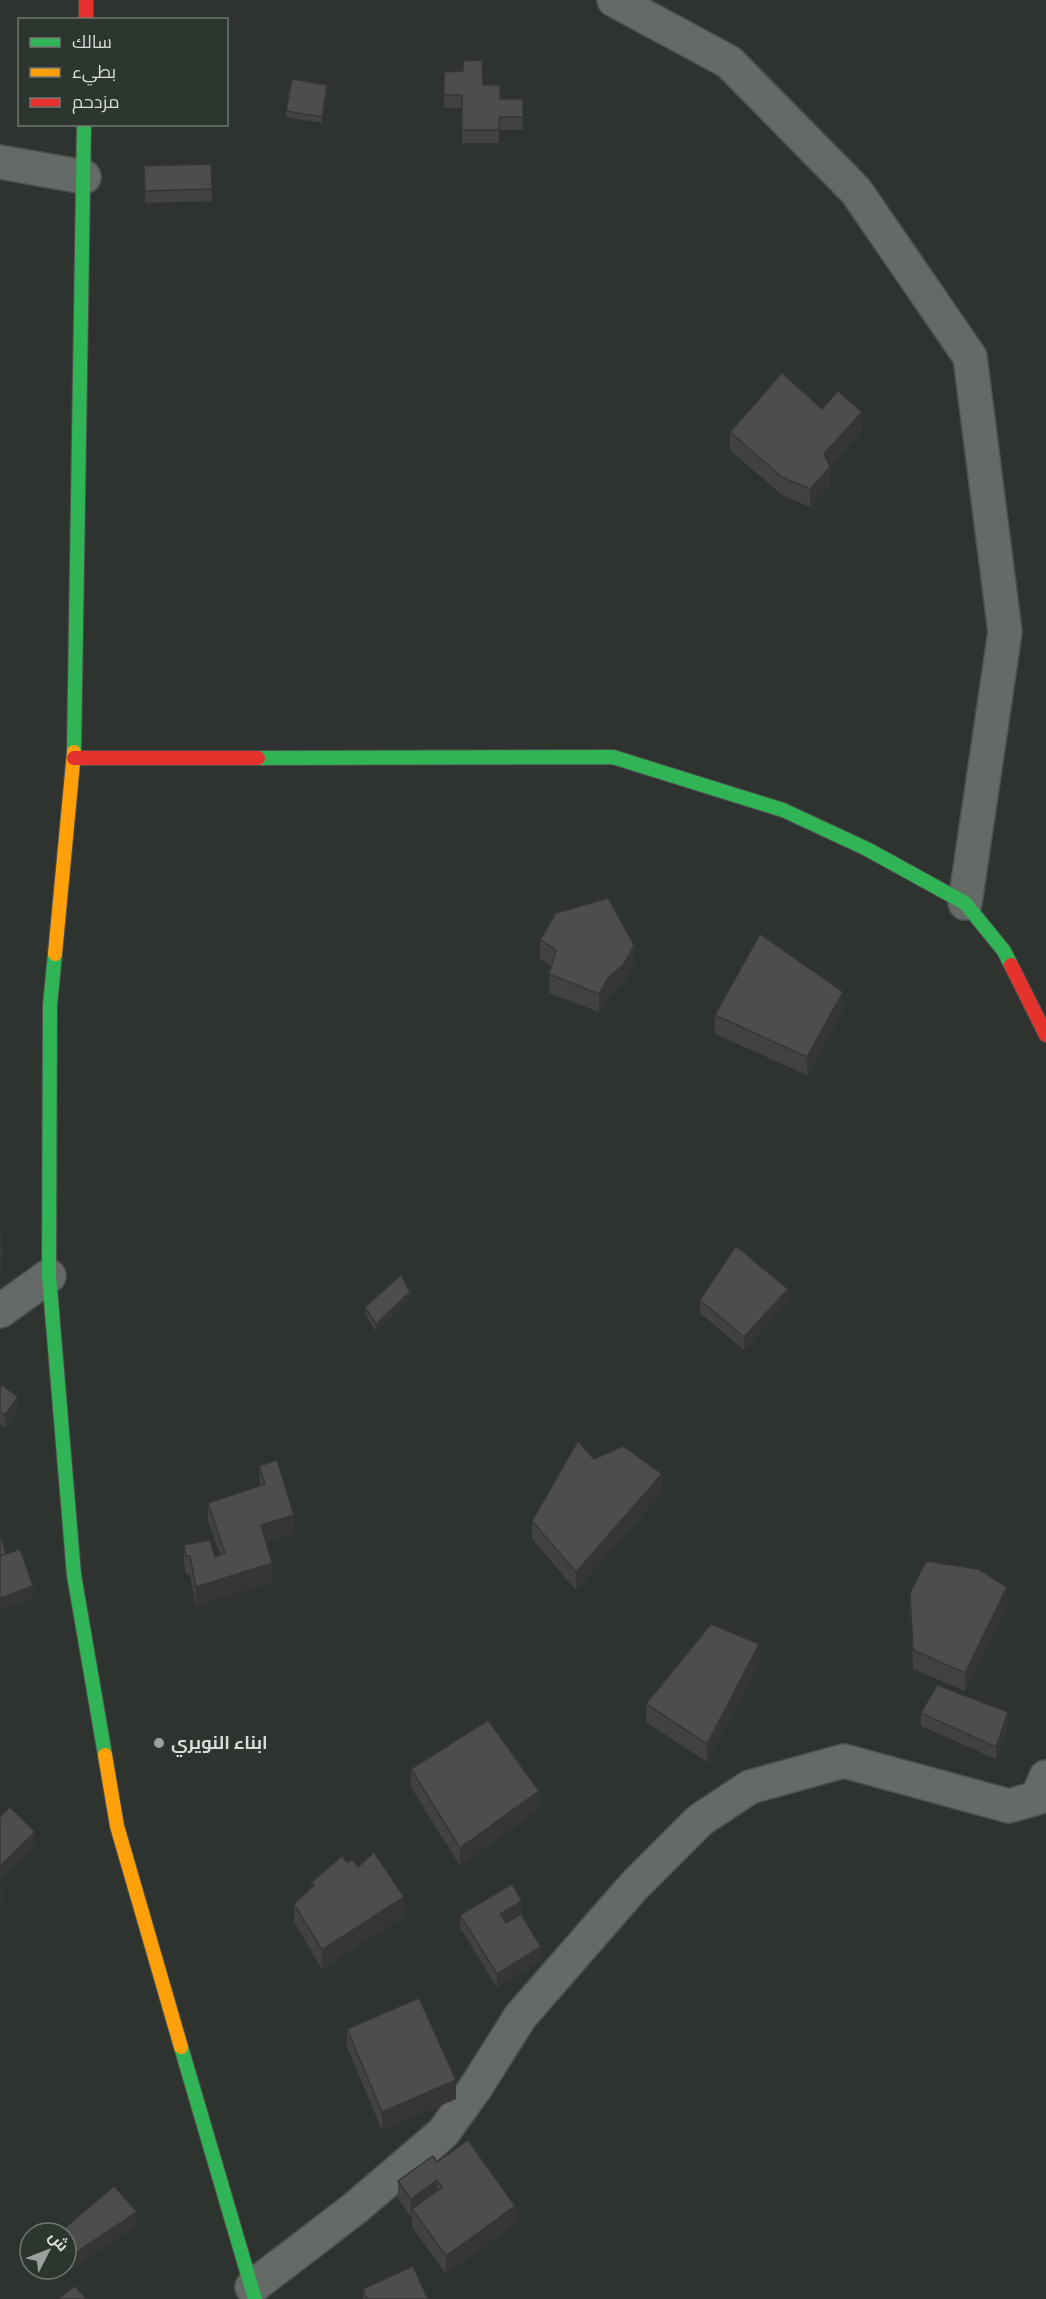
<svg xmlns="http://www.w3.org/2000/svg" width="1046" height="2299" viewBox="0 0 1046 2299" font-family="'Exo 2',Cairo,sans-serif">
  <rect width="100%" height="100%" fill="#2f3330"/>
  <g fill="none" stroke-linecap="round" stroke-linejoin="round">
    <defs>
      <g id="street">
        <path d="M614 0 729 62 856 191 970 357 1005 632 965 903"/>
        <path d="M0 162 84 177"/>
        <path d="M0 1311 49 1276"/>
        <path d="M252 2287 354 2209 443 2133 476 2087 520 2017 634 1886 700 1820 750 1787 844 1761 1009 1806 1037 1798 1046 1777"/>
      </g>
      <g id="fast">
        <path d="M74 752 84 124"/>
        <path d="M258 758 613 757 783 810 867 849 965 903 1004 951 1011 965"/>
        <path d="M55 954 50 1005 49 1276 74 1575 105 1755"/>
        <path d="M181 2047 255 2299"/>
      </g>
      <g id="slow">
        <path d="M55 954 74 752"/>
        <path d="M105 1755 117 1826 181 2047"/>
      </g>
      <g id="jam">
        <path d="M86 0V20"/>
        <path d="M74 758H258"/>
        <path d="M1011 965 1046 1035"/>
      </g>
    </defs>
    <use href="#street" stroke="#4d514e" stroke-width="36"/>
    <use href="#fast" stroke="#4d514e" stroke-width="16"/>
    <use href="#slow" stroke="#4d514e" stroke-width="16"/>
    <use href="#jam" stroke="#4d514e" stroke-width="16"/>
    <use href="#street" stroke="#666a67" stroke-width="33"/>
    <use href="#fast" stroke="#30b455" stroke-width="14"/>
    <use href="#slow" stroke="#ff9f0a" stroke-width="14"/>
    <use href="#jam" stroke="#e5322d" stroke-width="14"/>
  </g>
  <g fill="#424241">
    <path d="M444 72 483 85 500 99H523V130H499V143H462V108H444Z"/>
    <path d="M327 91 322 123 286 117V111Z"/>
    <path d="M211 164 212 201 145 203 144 166Z"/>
    <path d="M862 430 830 466V485L810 507 782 495 730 450V432Z"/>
    <path d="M540 940 634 963 624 982 608 997 599 1012 549 993V974L551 966 540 959Z"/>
    <path d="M843 1010 807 1075 715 1034V1015Z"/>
    <path d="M410 1298 376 1331 365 1314V1307Z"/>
    <path d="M700 1300 788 1301 744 1350 700 1313Z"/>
    <path d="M0 1388 18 1410 5 1428 0 1424Z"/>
    <path d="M594 1459 662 1492 576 1590 532 1539V1521Z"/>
    <path d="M259 1466 294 1533 266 1542 272 1582 196 1605 190 1575 186 1574 184 1563V1545L215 1557 220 1555 208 1521V1503L260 1486Z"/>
    <path d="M910 1593 1007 1605 965 1691 913 1669Z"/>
    <path d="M759 1662 707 1762 646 1722V1704Z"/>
    <path d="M921 1713 1008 1725 996 1759 921 1726Z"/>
    <path d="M411 1769 539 1809 460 1866 411 1787Z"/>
    <path d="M347 1862 404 1916 322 1969 294 1922V1904L311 1888V1883Z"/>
    <path d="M522 1913 510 1921 541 1960 497 1987 460 1928V1915Z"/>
    <path d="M347 2029 456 2099 382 2130 347 2047Z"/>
    <path d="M437 2162 515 2224 446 2274 412 2227V2216L411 2217 398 2199V2181Z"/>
    <path d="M137 2225 60 2276 54 2269H66Z"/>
    <path d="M363 2289 428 2299H363Z"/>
  </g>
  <g fill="#363635">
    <path d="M327 85V91L322 123V117Z"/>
    <path d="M862 412V430L824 472V454Z"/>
    <path d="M830 467V485L810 507V489Z"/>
    <path d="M634 945V963L624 982 608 997 599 1012V994L608 978Z"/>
    <path d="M843 992V1010L807 1075V1057Z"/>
    <path d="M2 1253V1276L0 1277V1254Z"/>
    <path d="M788 1289V1301L744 1350V1337Z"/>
    <path d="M410 1292V1298L376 1331V1324Z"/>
    <path d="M18 1397V1410L5 1428V1415Z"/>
    <path d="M1 1425V1438L0 1440V1427Z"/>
    <path d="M662 1474V1492L576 1590V1572Z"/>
    <path d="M294 1515V1533L261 1543V1525Z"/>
    <path d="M272 1563V1582L196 1605V1587Z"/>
    <path d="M33 1586V1598L0 1610V1598Z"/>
    <path d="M1007 1587V1605L965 1691V1673Z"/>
    <path d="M759 1644V1662L707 1762V1744Z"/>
    <path d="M1008 1712V1725L996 1759V1747Z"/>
    <path d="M539 1791V1809L460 1866V1848Z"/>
    <path d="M35 1832V1845L0 1879V1866Z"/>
    <path d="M3 1889V1901L0 1904V1892Z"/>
    <path d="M404 1897V1916L322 1969V1950Z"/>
    <path d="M522 1901V1913L500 1927V1914Z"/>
    <path d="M541 1947V1960L497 1987V1974Z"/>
    <path d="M456 2080V2099L382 2130V2112Z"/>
    <path d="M437 2180V2199L412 2209V2216L411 2217V2199Z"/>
    <path d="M515 2206V2224L446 2274V2256Z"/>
    <path d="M137 2212V2225L60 2276V2269H66V2259Z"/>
  </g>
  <g fill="#4d4d4c" stroke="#363635" stroke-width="1.5">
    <path d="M482 60 483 85H500V99H523V117H499V130H462V95H444V72L463 71V61Z"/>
    <path d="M292 79 327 85 322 117 286 111Z"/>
    <path d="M211 164 212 189 145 191 144 166Z"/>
    <path d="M782 373 822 409 838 391 862 412 824 454 830 467 810 489 782 477 730 432Z"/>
    <path d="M608 898 634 945 624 964 608 978 599 994 549 974 556 950 540 940 556 913Z"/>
    <path d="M760 934 843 992 807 1057 715 1015Z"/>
    <path d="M0 1223 2 1253 0 1254Z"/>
    <path d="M736 1246 788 1289 744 1337 700 1300Z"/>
    <path d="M401 1275 410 1292 376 1324 365 1307Z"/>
    <path d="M2 1385 18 1397 5 1415 0 1412V1388Z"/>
    <path d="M578 1441 594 1459 623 1446 662 1474 576 1572 532 1521Z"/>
    <path d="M277 1460 294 1515 261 1525 272 1563 196 1587 190 1556H186L184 1545 210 1540 215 1557 225 1553 208 1503 265 1484 259 1466Z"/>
    <path d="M0 1535 6 1554 0 1556Z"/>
    <path d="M20 1549 33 1586 0 1598V1556Z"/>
    <path d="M926 1561 978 1569 1007 1587 965 1673 913 1650 910 1593Z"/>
    <path d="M711 1624 759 1644 707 1744 646 1704Z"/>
    <path d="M937 1685 1008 1712 996 1747 921 1713Z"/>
    <path d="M488 1720 539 1791 460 1848 411 1769Z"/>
    <path d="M10 1807 35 1832 0 1866V1817Z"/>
    <path d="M374 1852 404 1897 322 1950 294 1904 314 1885 311 1883 342 1856 347 1862 352 1860 358 1867Z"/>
    <path d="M512 1884 522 1901 500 1914 506 1923 521 1914 541 1947 497 1974 460 1915Z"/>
    <path d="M419 1998 456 2080 382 2112 347 2029Z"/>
    <path d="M468 2140 515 2206 446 2256 412 2209 442 2187 437 2180 411 2199 398 2181 433 2156 437 2162Z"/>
    <path d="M114 2186 137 2212 66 2259V2233H59Z"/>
    <path d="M413 2266 428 2299H367L363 2289Z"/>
    <path d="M75 2286 86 2299H58Z"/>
  </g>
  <circle fill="#9ca19d" stroke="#2d352f" stroke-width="2" cx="159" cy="1743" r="6"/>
  <g text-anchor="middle" stroke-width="5" stroke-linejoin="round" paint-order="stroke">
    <g font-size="18" font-weight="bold" fill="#d7dcd8" stroke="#2d352f" text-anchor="start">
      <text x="171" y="1749">ابناء النويري</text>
    </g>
  </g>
  <rect x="18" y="18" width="210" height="108" fill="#2d352f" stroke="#717873" stroke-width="1.5"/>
  <rect x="30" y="38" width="30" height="9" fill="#30b455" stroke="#717873" stroke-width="1.5"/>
  <text x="72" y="48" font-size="18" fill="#d7dcd8">سالك</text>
  <rect x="30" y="68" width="30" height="9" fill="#ff9f0a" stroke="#717873" stroke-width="1.5"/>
  <text x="72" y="78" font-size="18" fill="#d7dcd8">بطيء</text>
  <rect x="30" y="98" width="30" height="9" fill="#e5322d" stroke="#717873" stroke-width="1.5"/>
  <text x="72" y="108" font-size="18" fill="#d7dcd8">مزدحم</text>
  <g transform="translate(48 2251) rotate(48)"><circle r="28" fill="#2d352f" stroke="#717873" stroke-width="1.5"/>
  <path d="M0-4.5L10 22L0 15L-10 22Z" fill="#9ca19d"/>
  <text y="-9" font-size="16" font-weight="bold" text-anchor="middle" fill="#d7dcd8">ش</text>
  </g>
</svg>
